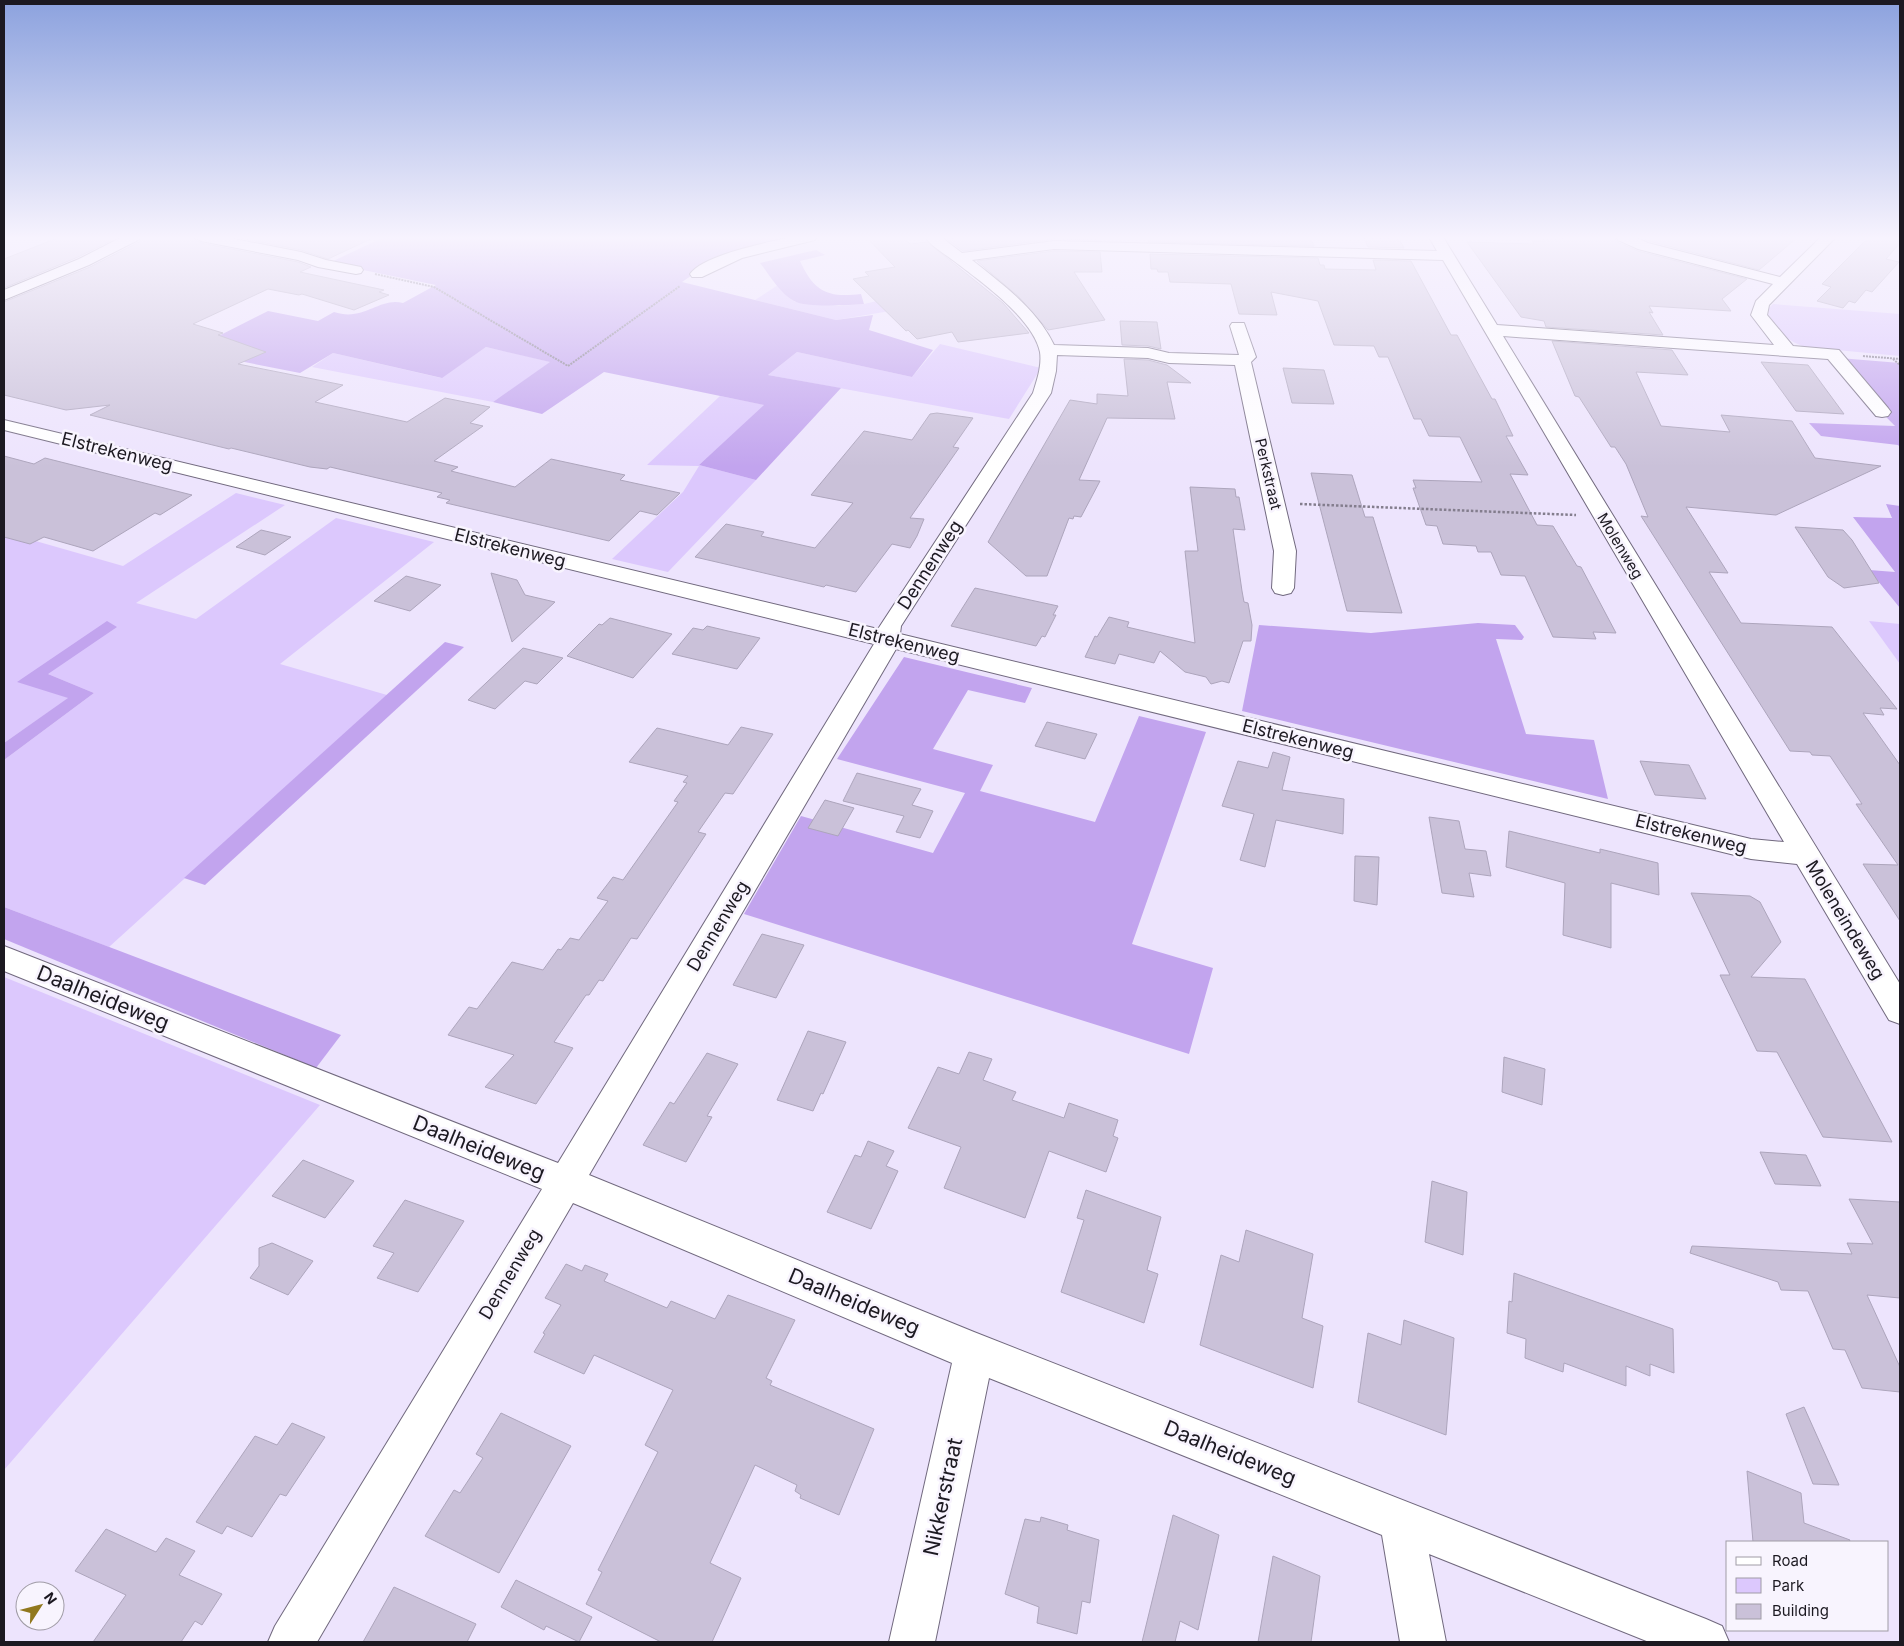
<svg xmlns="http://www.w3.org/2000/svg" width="1904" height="1646" viewBox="0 0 1904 1646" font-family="Inter,sans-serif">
  <rect width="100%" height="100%" fill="#ede4fd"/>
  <g fill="#dcc8fd">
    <path d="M778 285 788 297 795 302 839 306 864 304 886 299 896 310 836 320 755 300Z"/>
    <path d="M1773 304 1900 314V356L1805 347C1787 341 1778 331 1768 316L1769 308Z"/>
    <path d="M940 344 1041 368 1009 419 768 375 797 352 912 377Z"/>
    <path d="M486 347 551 362 493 402 312 367 333 353 441 378Z"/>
    <path d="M720 396 765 405 699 465 756 480 668 572 612 559 683 492 699 466 647 465Z"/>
    <path d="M236 493 285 505 136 603 196 619 336 518 434 542 280 664 387 695 109 947 4 907V760L94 693 48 674 18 681 69 698 4 743V532L123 566Z"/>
    <path d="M1869 621 1900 624V664Z"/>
    <path d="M4 977 320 1105 4 1470Z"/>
  </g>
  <g fill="#c2a4ee">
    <path d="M384 237H806L701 269 682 282 836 320 873 315 869 330 933 350 912 377 797 352 768 375 841 388 756 480 699 465 764 405 604 372 542 414 493 402 550 362 486 347 442 378 333 353 300 373 189 351 268 311 318 321 334 312C364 322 379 297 403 303L436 285 329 263Z"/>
    <path d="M816 250 825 255 800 261C814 292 828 298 861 294L864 304C849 305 806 308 794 301 780 294 769 274 760 263Z"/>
    <path d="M1827 357 1900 363V447L1898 445 1821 436 1809 423 1895 426Z"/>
    <path d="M1886 504 1900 506V608L1869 570 1895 572 1853 517 1892 518Z"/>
    <path d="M107 621 117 627 48 674 94 693 4 760V743L68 698 17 682Z"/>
    <path d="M1478 623 1515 625 1524 637 1522 640 1496 639 1526 734 1594 740 1608 799 1242 711 1259 625 1371 633Z"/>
    <path d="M445 642 464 647 205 885 184 878Z"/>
    <path d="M904 657 1032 688 1025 703 968 690 933 749 993 765 980 791 1095 822 1139 716 1206 732 1132 944 1213 968 1189 1054 744 914 801 816 933 853 965 793 837 759Z"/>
    <path d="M4 907 341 1035 316 1068 4 939Z"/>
  </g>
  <g fill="#cac1d9" stroke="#ada5bc">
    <path d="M60 237H118L78 257 4 288V259Z"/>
    <path d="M142 237H192L201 243 298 262 311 267 300 272 384 290 379 292 389 295 354 310 302 294 299 295 268 289 193 324 223 333 218 335 266 352 238 364 343 385 315 402 407 422 445 398 490 407 470 423 483 426 434 461 458 467 451 471 515 487 551 459 625 475 620 480 680 493 657 515 640 511 609 541 446 503 450 500 437 497 442 493 330 467 327 469 310 467 231 448 229 449 90 415 110 405 66 410 4 395V302L90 267 139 242Z"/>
    <path d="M234 237H375L328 259 301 250Z"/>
    <path d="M866 237H902L910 244 927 242 1003 303 1029 333 958 342 952 332 917 339 908 330 906 331 853 279 869 276 865 272 895 267Z"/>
    <path d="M962 237H1099V240L1054 239 963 251 947 239Z"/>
    <path d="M1148 237H1310L1314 246 1149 242Z"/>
    <path d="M1562 237H1614L1617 242 1638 251 1747 279 1722 299 1731 311 1649 306 1653 313 1649 312 1663 335 1546 327 1544 321 1521 317 1467 242 1534 244 1532 241H1545L1543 239H1563Z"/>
    <path d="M1640 237H1798L1759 270 1649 241Z"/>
    <path d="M1869 237H1900V243L1886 259 1899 262 1872 292 1866 290 1855 303 1849 301 1843 308 1817 301 1831 287 1822 284Z"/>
    <path d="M1364 238 1399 239 1404 248 1368 247Z"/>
    <path d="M1054 251 1100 252 1102 272H1074L1105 320 1048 330 1019 297 977 261Z"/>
    <path d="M1150 254 1318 258 1320 265H1324L1325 269 1376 270 1373 260 1411 261 1451 335H1457L1492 399H1495L1513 436H1506L1528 475 1510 474 1537 525 1553 526 1577 566 1581 567 1616 633 1593 632 1596 639 1553 637 1525 576 1501 575 1491 552H1478L1476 546 1443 544 1437 526 1426 525 1413 488H1416L1413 480 1482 482 1460 437 1429 436 1421 419H1414L1388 357H1379L1374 346 1334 345 1318 301 1271 292 1277 315 1239 314 1231 284 1170 282 1168 272H1158L1157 269H1151Z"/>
    <path d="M1120 321 1157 322 1161 349 1148 346 1122 345Z"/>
    <path d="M1552 341 1672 350 1688 375 1636 372 1661 426 1730 432 1721 415 1792 421 1815 458 1881 466 1776 515 1686 507 1728 573 1709 572 1741 623 1832 627 1897 709 1880 708 1884 715 1863 713 1900 765V921L1863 864 1898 865 1856 804H1862L1830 756 1812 755 1810 752 1790 751 1641 516 1648 517 1626 464 1615 447H1611L1579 397 1575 396Z"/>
    <path d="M1124 359 1148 360 1167 365 1191 383 1167 382 1175 419 1107 418 1079 480 1100 481 1081 517 1074 516 1073 519 1069 518 1047 576H1026L988 542 1070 400 1097 404V394L1128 396Z"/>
    <path d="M1761 362 1808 365 1844 414 1796 411Z"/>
    <path d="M1283 368 1324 370 1334 404 1292 403Z"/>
    <path d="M937 413 973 418 953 447 959 448 910 518 924 519 917 536 910 548 892 544 856 592 826 585 824 587 695 557 726 524 764 532 761 536 815 548 853 503 811 495 864 431 912 440 930 414Z"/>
    <path d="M4 456 34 464 45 458 192 495 160 515 155 513 93 551 44 537 30 544 4 537Z"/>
    <path d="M1311 473 1352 475 1365 517H1373L1402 613 1347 611Z"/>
    <path d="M1190 487 1235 489 1236 497H1239L1245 530 1233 529 1242 591 1244 602 1248 603 1252 625 1251 641H1243L1229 683 1222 681 1211 684 1206 677 1185 672 1160 651 1154 663 1119 654 1115 664 1085 657 1095 636 1097 637 1109 617 1129 622 1127 627 1195 643 1185 551H1198Z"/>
    <path d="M1795 527 1843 530 1852 540 1879 583 1844 588 1828 577Z"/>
    <path d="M261 530 291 537 265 555 236 547Z"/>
    <path d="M491 573 517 580 525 595 555 602 512 642Z"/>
    <path d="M406 576 441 585 410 611 374 601Z"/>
    <path d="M975 588 1058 606 1053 615H1056L1045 637 1042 636 1036 646 951 626Z"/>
    <path d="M610 618 672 634 633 678 567 656 599 624 602 625Z"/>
    <path d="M707 626 728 631 760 638 737 669 672 654 693 628 703 630Z"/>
    <path d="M523 648 563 658 537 684 525 681 495 709 468 700Z"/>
    <path d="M1047 722 1097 734 1085 759 1035 746Z"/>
    <path d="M741 727 773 734 733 794 725 793 698 832 706 834 637 939 631 938 603 981 599 980 589 995H586L554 1042 573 1048 536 1104 485 1087 514 1055 448 1035 469 1007 477 1009 512 962 543 970 558 949 561 950 570 938 579 940 608 901 597 898 613 877 623 880 678 802 674 801 687 783 683 782 688 776 629 762 657 728 728 745Z"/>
    <path d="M1273 752 1290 757 1282 790 1344 799 1343 834 1276 820 1265 867 1240 860 1254 814 1222 806 1238 761 1268 768Z"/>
    <path d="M1640 761 1689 765 1706 799 1655 795Z"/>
    <path d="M857 773 921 789 912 805 933 811 920 838 896 832 904 816 843 801Z"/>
    <path d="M825 800 854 808 838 836 808 828Z"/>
    <path d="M1429 817 1459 821 1465 849 1486 851 1491 876 1469 873 1474 897 1442 893Z"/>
    <path d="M1509 831 1600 853V849L1658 863 1659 895 1611 883V948L1563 935 1565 883 1506 867Z"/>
    <path d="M1355 856 1379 857 1377 905 1354 901Z"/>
    <path d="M1691 893 1750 896 1760 902 1781 942 1751 977 1805 979 1892 1142 1823 1137 1777 1052 1757 1051 1720 975H1730Z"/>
    <path d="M762 934 804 945 776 998 733 985Z"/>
    <path d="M808 1031 846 1042 823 1094 821 1093 813 1111 777 1100Z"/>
    <path d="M969 1052 992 1059 983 1080 1016 1092 1012 1100 1064 1118 1069 1103 1118 1120 1113 1136 1118 1138 1106 1172 1049 1151 1025 1218 944 1188 961 1147 908 1128 938 1067 959 1074Z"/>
    <path d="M707 1053 738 1064 707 1116 712 1117 686 1162 643 1145 670 1102 674 1104Z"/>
    <path d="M1504 1057 1545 1069 1542 1105 1502 1092Z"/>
    <path d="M868 1141 894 1151 886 1166 898 1171 871 1229 827 1212 855 1155 861 1157Z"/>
    <path d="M1760 1152 1806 1155 1821 1186 1775 1184Z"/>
    <path d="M303 1160 354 1181 325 1218 272 1196Z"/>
    <path d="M1432 1181 1467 1192 1463 1255 1425 1242Z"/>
    <path d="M1086 1190 1161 1217 1147 1270 1158 1274 1144 1323 1061 1292 1084 1220 1077 1218Z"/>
    <path d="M1849 1199 1900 1202V1298L1867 1295 1900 1367V1392L1862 1388 1845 1350 1833 1349 1808 1291 1781 1290 1778 1282 1690 1253 1692 1246 1852 1254 1847 1243 1873 1244Z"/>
    <path d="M405 1200 464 1221 418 1292 377 1278 394 1253 373 1246Z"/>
    <path d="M1246 1230 1313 1254 1302 1318 1323 1326 1313 1388 1200 1345 1221 1255 1239 1262Z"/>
    <path d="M272 1243 313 1261 288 1295 250 1278 259 1266V1248Z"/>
    <path d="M566 1264 582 1271 585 1265 608 1274 604 1281 667 1308 671 1301 715 1319 728 1295 795 1320 766 1378 772 1381 770 1385 874 1429 839 1515 800 1498 801 1495 795 1491 797 1485 755 1465 710 1563 741 1578 712 1642H661L586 1604 602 1572 598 1570 658 1452 645 1445 673 1390 594 1355 584 1374 534 1352 545 1334 543 1333 561 1305 545 1298Z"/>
    <path d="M1514 1273 1673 1329 1674 1373 1650 1364V1376L1626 1366V1386L1564 1363 1563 1372 1525 1358 1526 1339 1507 1333 1509 1301 1512 1302Z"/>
    <path d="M1404 1320 1454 1338 1446 1435 1358 1402 1368 1333 1401 1345Z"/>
    <path d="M1804 1407 1839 1485 1813 1484 1786 1414Z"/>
    <path d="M501 1413 571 1446 499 1573 425 1536 454 1490 460 1493 483 1458 476 1454Z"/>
    <path d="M292 1423 325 1437 286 1496 280 1494 252 1537 227 1526 222 1534 196 1522 255 1436 277 1445Z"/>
    <path d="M1747 1471 1801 1493 1804 1523 1850 1540 1849 1542H1753Z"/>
    <path d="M1173 1515 1219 1535 1198 1630 1180 1621 1175 1642H1142Z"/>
    <path d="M1041 1517 1068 1525 1067 1530 1099 1540 1090 1603 1082 1601 1077 1634 1037 1623 1039 1607 1005 1594 1025 1519 1040 1522Z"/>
    <path d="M106 1529 156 1552 166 1538 195 1551 179 1575 222 1594 202 1625 195 1621 181 1642H93L126 1595 75 1571Z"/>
    <path d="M1273 1556 1320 1576 1311 1642H1258Z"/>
    <path d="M516 1580 592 1617 579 1642 546 1626 544 1630 501 1607Z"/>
    <path d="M394 1587 476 1624 467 1642H363Z"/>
  </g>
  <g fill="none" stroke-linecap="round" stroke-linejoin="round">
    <defs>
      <g id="minor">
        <path d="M122 237H140L138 240 89 265 4 300V290L79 259Z"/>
        <path d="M194 237H224L301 252 326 260 361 267 363 270 361 273 356 274 318 267 298 260 201 241Z"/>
        <path d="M792 237H817L815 240 742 258 702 277H692L690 274C703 255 769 242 792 237Z"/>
        <path d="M925 237H941L962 253 1054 241 1437 251 1429 237H1443L1497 325 1774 345 1751 315 1756 301 1773 284 1638 249 1618 240 1616 237H1635L1648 243 1780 277 1821 237H1836L1769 305 1767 315 1793 346 1839 350 1888 408 1891 412 1888 416 1882 417 1876 416 1828 359 1503 336 1900 984V1024L1889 1020 1797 864 1751 859 896 649 589 1175 974 1332 1706 1619 1722 1626 1729 1642H1649L1429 1554 1446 1642H1400L1382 1535 989 1378 935 1642H889L952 1363 573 1203 317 1642H268L275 1626 542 1189 4 971V946L558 1163 874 644 4 430V420L878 629 1033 393C1037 380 1042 366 1040 352 1033 318 980 281 954 261 945 254 932 247 925 237ZM1054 249 1443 260 1784 842 1751 839 900 634 901 626 1051 393 1056 371 1057 355 1148 358 1169 363 1235 365 1274 551 1272 588 1275 593 1283 595 1291 593 1294 588 1296 551 1251 362 1256 357 1244 323H1232L1230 326 1239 355 1169 353 1148 348 1054 345C1037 309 1002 284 972 260Z"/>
      </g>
    </defs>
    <use href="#minor" stroke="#71697e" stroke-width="2"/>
    <g stroke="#837d8d" stroke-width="2" stroke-dasharray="2 1" stroke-linecap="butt">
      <path d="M375 274 434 287 568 366 680 286"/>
      <path d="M1863 356 1900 359"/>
      <path d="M1893 359 1900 365"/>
    </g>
    <path stroke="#837d8d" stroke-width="2.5" stroke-dasharray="2.5 2" stroke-linecap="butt" d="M1300 504 1576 515"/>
    <use href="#minor" fill="#fff" fill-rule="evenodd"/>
  </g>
  <linearGradient id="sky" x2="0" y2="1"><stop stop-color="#8ca2de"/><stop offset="0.51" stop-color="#f7f3fe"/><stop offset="1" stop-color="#f7f3fe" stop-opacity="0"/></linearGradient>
  <rect width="1904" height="467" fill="url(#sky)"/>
  <g text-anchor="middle" stroke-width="5" stroke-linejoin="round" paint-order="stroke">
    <g font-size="15" fill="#1c1921" stroke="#f8f4fe">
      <text transform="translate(1268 474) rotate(77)" y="5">Perkstraat</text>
      <text transform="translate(1620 546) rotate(59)" y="5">Molenweg</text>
    </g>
    <g font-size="18" fill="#1c1921" stroke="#f8f4fe">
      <text transform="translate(117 452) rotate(14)" y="6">Elstrekenweg</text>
      <text transform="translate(510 548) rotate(14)" y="6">Elstrekenweg</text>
      <text transform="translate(930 565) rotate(-57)" y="6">Dennenweg</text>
      <text transform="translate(904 643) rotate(14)" y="6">Elstrekenweg</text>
      <text transform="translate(1298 739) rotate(14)" y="6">Elstrekenweg</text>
      <text transform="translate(1691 834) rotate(14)" y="6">Elstrekenweg</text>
      <text transform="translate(1845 920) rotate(59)" y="6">Moleneindeweg</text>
      <text transform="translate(718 926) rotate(-59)" y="6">Dennenweg</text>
      <text transform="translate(510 1274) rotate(-59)" y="6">Dennenweg</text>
    </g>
    <g font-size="21" fill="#1c1921" stroke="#f8f4fe">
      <text transform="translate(103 998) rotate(22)" y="7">Daalheideweg</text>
      <text transform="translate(479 1148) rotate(22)" y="7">Daalheideweg</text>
      <text transform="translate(854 1302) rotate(23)" y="7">Daalheideweg</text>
      <text transform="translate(1230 1453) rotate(22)" y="7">Daalheideweg</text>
      <text transform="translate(943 1497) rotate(-78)" y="7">Nikkerstraat</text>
    </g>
  </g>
  <rect width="1904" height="1646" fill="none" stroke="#1c1921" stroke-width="10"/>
  <rect x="1726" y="1541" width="162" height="90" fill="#f8f4fe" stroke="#a09ca6"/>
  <rect x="1736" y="1557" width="25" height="8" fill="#ffffff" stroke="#a09ca6"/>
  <text x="1772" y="1566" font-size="15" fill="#1c1921">Road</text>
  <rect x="1736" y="1578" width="25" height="15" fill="#dcc8fd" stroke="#a09ca6"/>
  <text x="1772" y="1591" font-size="15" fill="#1c1921">Park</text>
  <rect x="1736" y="1604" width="25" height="15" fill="#cac1d9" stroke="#a09ca6"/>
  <text x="1772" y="1616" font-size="15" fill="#1c1921">Building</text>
  <g transform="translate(40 1606) rotate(54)"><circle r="24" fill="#f8f4fe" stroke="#a09ca6"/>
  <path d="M0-4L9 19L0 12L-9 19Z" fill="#91781e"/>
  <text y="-8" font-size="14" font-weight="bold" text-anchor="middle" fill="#1c1921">N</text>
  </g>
</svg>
